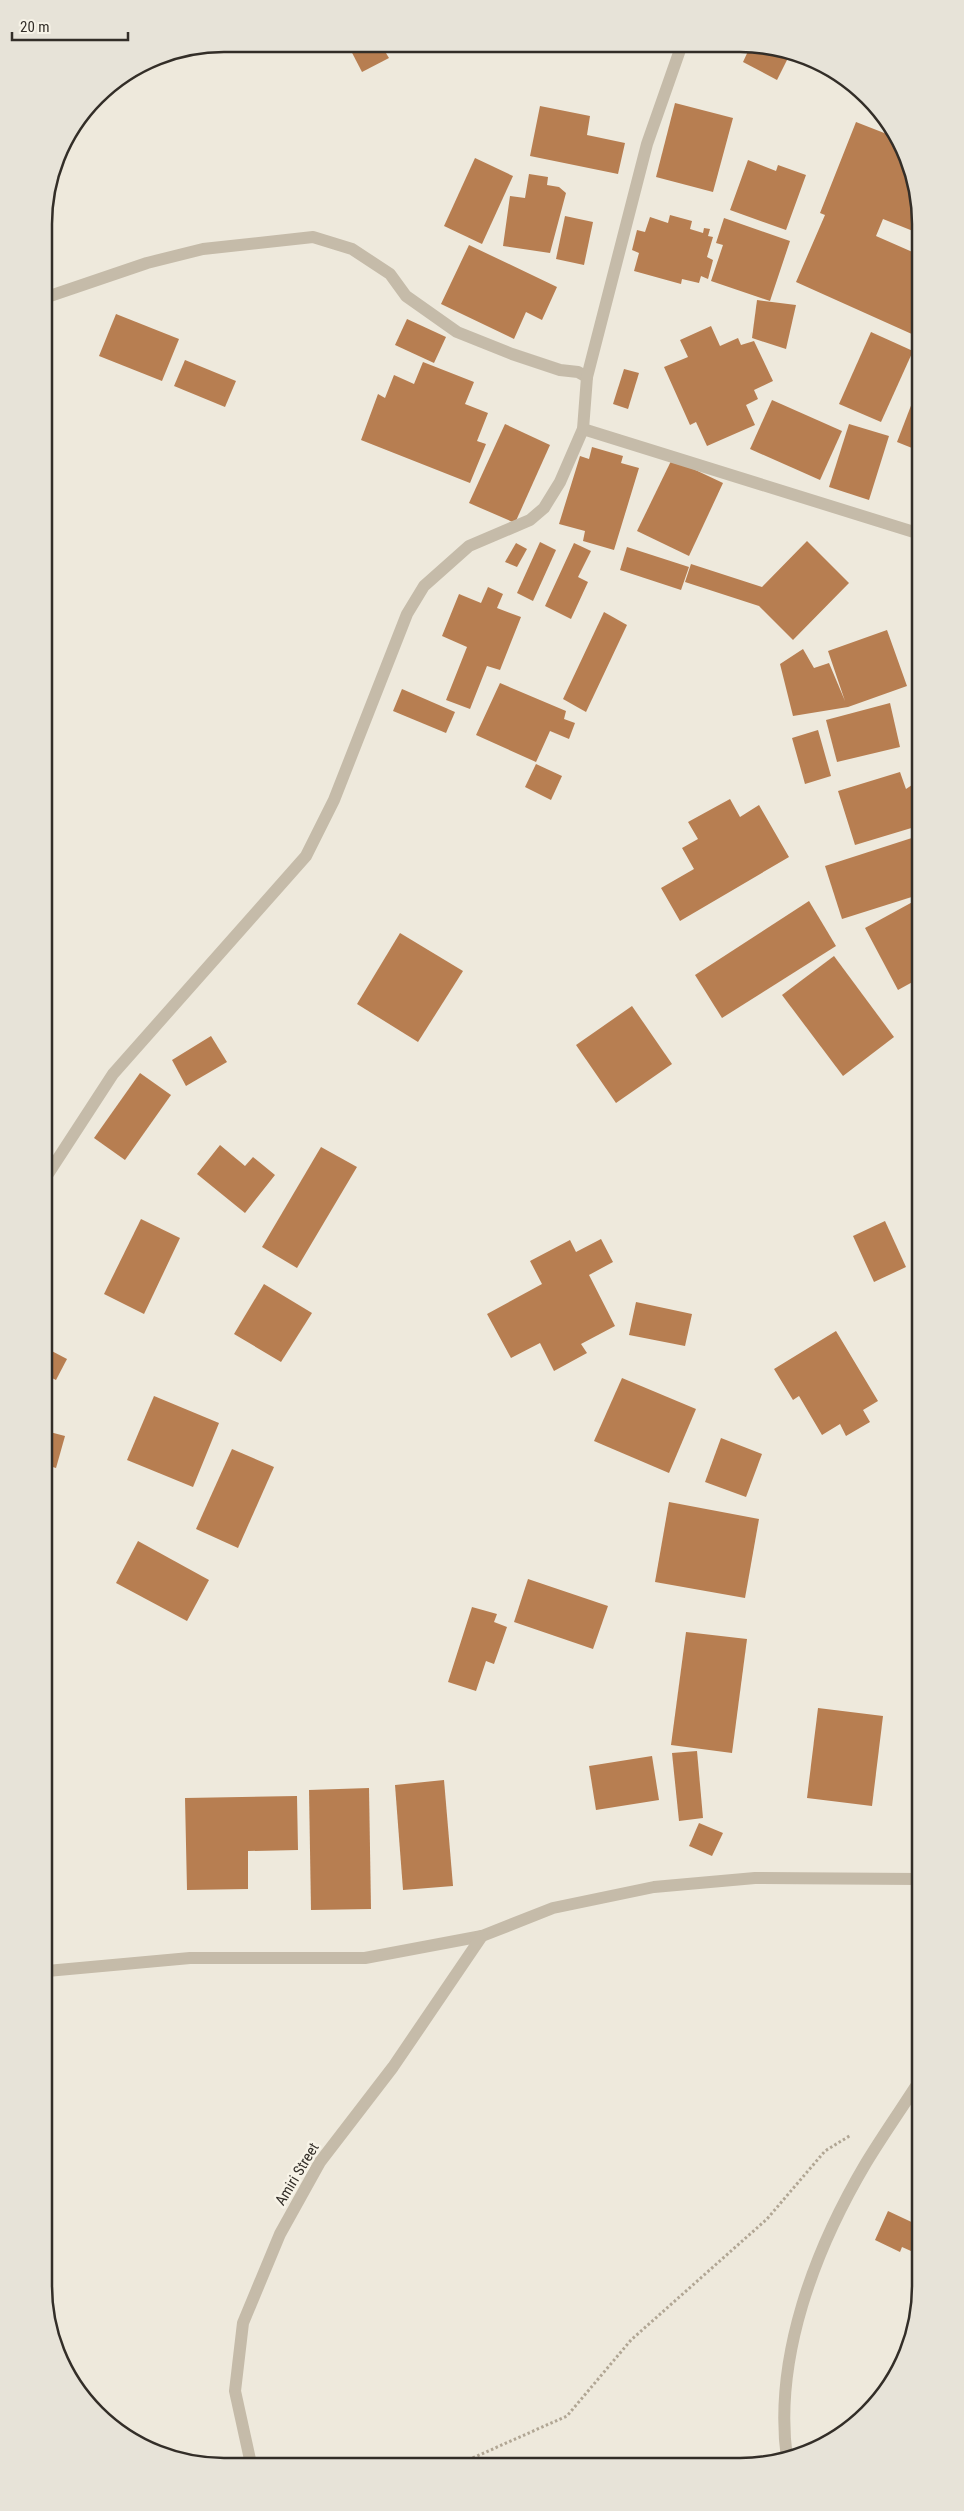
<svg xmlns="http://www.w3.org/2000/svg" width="964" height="2511" viewBox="0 0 964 2511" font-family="'Roboto Condensed',sans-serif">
  <rect width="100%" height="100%" fill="#eee9dc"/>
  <g fill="#b77e51">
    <path d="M348 45H381L389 58 362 72Z"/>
    <path d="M750 47H768L788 58 777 80 743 62Z"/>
    <path d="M675 103 733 118 713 192 656 177Z"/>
    <path d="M540 106 590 116 587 135 625 143 618 174 530 156Z"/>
    <path d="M856 122 897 138 901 144 917 189V221L913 231 883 219 876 236 917 254V328L914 335 796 282 825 215 820 213Z"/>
    <path d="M475 158 513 176 482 244 444 226Z"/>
    <path d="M748 160 776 171 778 165 806 175 786 230 730 210Z"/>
    <path d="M529 174 548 177 547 185 559 187 566 193 550 253 503 246 510 196 525 198Z"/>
    <path d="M670 215 692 221 690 229 703 233 704 228 710 229 708 236 713 237 707 257 713 260 708 279 701 276 699 283 682 279 681 284 634 271 639 253 632 250 637 230 645 232 650 217 668 223Z"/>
    <path d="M565 216 593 222 584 265 556 259Z"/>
    <path d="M724 218 790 241 770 301 711 281 723 245 716 243Z"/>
    <path d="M469 245 557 287 542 320 526 312 514 339 441 304Z"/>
    <path d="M757 300 796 305 786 349 752 338Z"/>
    <path d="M116 314 179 339 162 381 99 356Z"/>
    <path d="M407 319 446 337 434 363 395 345Z"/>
    <path d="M711 326 720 346 738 338 741 345 754 341 773 381 754 390 758 399 746 405 755 425 707 446 696 422 690 425 664 367 688 357 680 340Z"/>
    <path d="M871 332 913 351 881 422 839 404Z"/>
    <path d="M185 360 236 381 225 407 174 386Z"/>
    <path d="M423 362 474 382 465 404 488 413 477 441 486 444 470 483 361 440 378 394 385 398 394 375 414 384Z"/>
    <path d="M624 369 639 373 628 409 613 404Z"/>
    <path d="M917 390V450L897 442Z"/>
    <path d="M772 400 842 431 820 480 750 449Z"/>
    <path d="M505 424 550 445 515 523 469 503Z"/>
    <path d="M849 424 889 436 869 500 829 487Z"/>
    <path d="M592 447 623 456 621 463 639 468 614 550 583 541 585 531 559 524 580 456 589 459Z"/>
    <path d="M672 459 723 483 689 556 637 531Z"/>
    <path d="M807 541 849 583 793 640 759 606 685 582 691 564 762 587Z"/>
    <path d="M540 542 556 550 533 601 517 593Z"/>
    <path d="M516 543 527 549 517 567 505 562Z"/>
    <path d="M574 543 591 551 578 577 588 582 571 619 545 606Z"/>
    <path d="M627 547 689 567 681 590 620 570Z"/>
    <path d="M488 587 503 594 497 608 521 617 500 670 487 666 470 709 446 700 467 647 442 636 459 594 481 603Z"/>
    <path d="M604 612 627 625 586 712 563 699Z"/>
    <path d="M887 630 907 686 848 707 793 716 780 664 803 649 814 668 829 663 845 701 828 651Z"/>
    <path d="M500 683 566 711 564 719 575 723 569 739 550 731 536 762 476 735Z"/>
    <path d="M402 689 455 712 446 733 393 711Z"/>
    <path d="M890 703 900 747 837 762 826 720Z"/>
    <path d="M818 730 831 776 805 784 792 738Z"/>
    <path d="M536 764 562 776 551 800 525 787Z"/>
    <path d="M900 772 906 789 918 781V826L855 845 838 791Z"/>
    <path d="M730 799 740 817 759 805 789 857 680 921 661 888 694 869 682 848 698 839 688 822Z"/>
    <path d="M918 836V895L842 919 825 866Z"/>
    <path d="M918 899V979L898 990 865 928Z"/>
    <path d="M809 901 836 946 722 1018 695 975Z"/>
    <path d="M400 933 463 971 418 1042 357 1004Z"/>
    <path d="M834 956 894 1037 843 1076 782 995Z"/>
    <path d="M632 1006 672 1064 616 1103 576 1045Z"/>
    <path d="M211 1036 227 1062 186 1086 172 1060Z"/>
    <path d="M140 1073 171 1095 125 1160 94 1138Z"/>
    <path d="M220 1145 245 1166 253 1157 275 1175 245 1213 197 1174Z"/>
    <path d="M321 1147 357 1167 297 1268 262 1247Z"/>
    <path d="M141 1219 180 1238 144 1314 104 1294Z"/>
    <path d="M885 1221 906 1267 874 1282 853 1236Z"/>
    <path d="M601 1239 613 1262 589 1275 615 1326 581 1344 587 1353 554 1371 540 1343 511 1358 487 1314 542 1284 530 1261 570 1240 576 1252Z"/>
    <path d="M264 1284 312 1313 281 1362 234 1334Z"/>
    <path d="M636 1302 692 1314 685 1346 629 1335Z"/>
    <path d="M836 1331 878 1401 863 1410 870 1422 846 1436 840 1424 822 1435 799 1396 793 1400 774 1369Z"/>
    <path d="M46 1348 67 1359 56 1380 46 1375Z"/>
    <path d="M622 1378 696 1409 669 1473 594 1441Z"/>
    <path d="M154 1396 219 1423 193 1487 127 1460Z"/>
    <path d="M46 1431 65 1436 56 1468 46 1465Z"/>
    <path d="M721 1438 762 1454 746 1497 705 1482Z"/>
    <path d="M232 1449 274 1467 238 1548 196 1529Z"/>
    <path d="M669 1502 759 1519 745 1598 655 1582Z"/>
    <path d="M138 1541 209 1580 187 1621 116 1583Z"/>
    <path d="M528 1579 608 1606 593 1649 514 1622Z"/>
    <path d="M472 1607 497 1614 494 1622 507 1627 494 1664 486 1661 476 1691 448 1682Z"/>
    <path d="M686 1632 747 1639 732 1753 671 1745Z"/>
    <path d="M818 1708 883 1716 872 1806 807 1798Z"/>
    <path d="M697 1751 703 1818 679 1821 672 1753Z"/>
    <path d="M652 1756 659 1800 596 1810 589 1766Z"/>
    <path d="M444 1780 453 1886 403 1890 395 1785Z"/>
    <path d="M369 1788 371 1909 311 1910 309 1790Z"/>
    <path d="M297 1796 298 1850 248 1851V1889L187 1890 185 1798Z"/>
    <path d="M699 1823 723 1833 712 1856 689 1846Z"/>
    <path d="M888 2211 920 2226V2255L902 2247 900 2252 875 2240Z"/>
  </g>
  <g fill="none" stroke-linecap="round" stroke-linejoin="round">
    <path stroke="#b1a694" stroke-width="3" stroke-dasharray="2.5 2.5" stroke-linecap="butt" d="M459 2464 567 2416 631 2340 767 2219 825 2151 851 2135"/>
    <g stroke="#c5bba9" stroke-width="12">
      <path d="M44 298 147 263 203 249 313 237 352 249 390 274 406 296 457 332 512 354 560 370 578 372 587 377"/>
      <path d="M583 429 917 533"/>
      <path d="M46 1177 113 1074 306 856 334 800 407 614 424 586 469 546 530 520 544 508 560 482 583 429 587 377 647 144 681 47"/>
      <path d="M47 1971 190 1958H365L482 1936 553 1908 654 1887 755 1878 919 1879"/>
      <path d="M787 2459C773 2358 815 2249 866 2163 883 2135 902 2108 920 2080"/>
      <path d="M251 2464 235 2391 243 2323 280 2234 320 2162 393 2067 482 1936"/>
    </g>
  </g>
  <g text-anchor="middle" stroke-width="5" stroke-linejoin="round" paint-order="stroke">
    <g font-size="15" fill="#332e28" stroke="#f7f3e7">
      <text transform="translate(297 2174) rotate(-59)" y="5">Amiri Street</text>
    </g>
  </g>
  <path d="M0 0H964V2511H0ZM224 52H740A172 172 0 0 1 912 224V2286A172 172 0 0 1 740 2458H224A172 172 0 0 1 52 2286V224A172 172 0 0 1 224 52Z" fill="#e7e3d8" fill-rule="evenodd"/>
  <path fill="none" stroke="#332e28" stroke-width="2.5" d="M224 52H740A172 172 0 0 1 912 224V2286A172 172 0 0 1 740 2458H224A172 172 0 0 1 52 2286V224A172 172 0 0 1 224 52Z"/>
  <path d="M12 32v8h116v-8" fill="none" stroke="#332e28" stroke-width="2.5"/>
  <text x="20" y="32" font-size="15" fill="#332e28" stroke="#f7f3e7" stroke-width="4" paint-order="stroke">20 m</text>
</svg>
